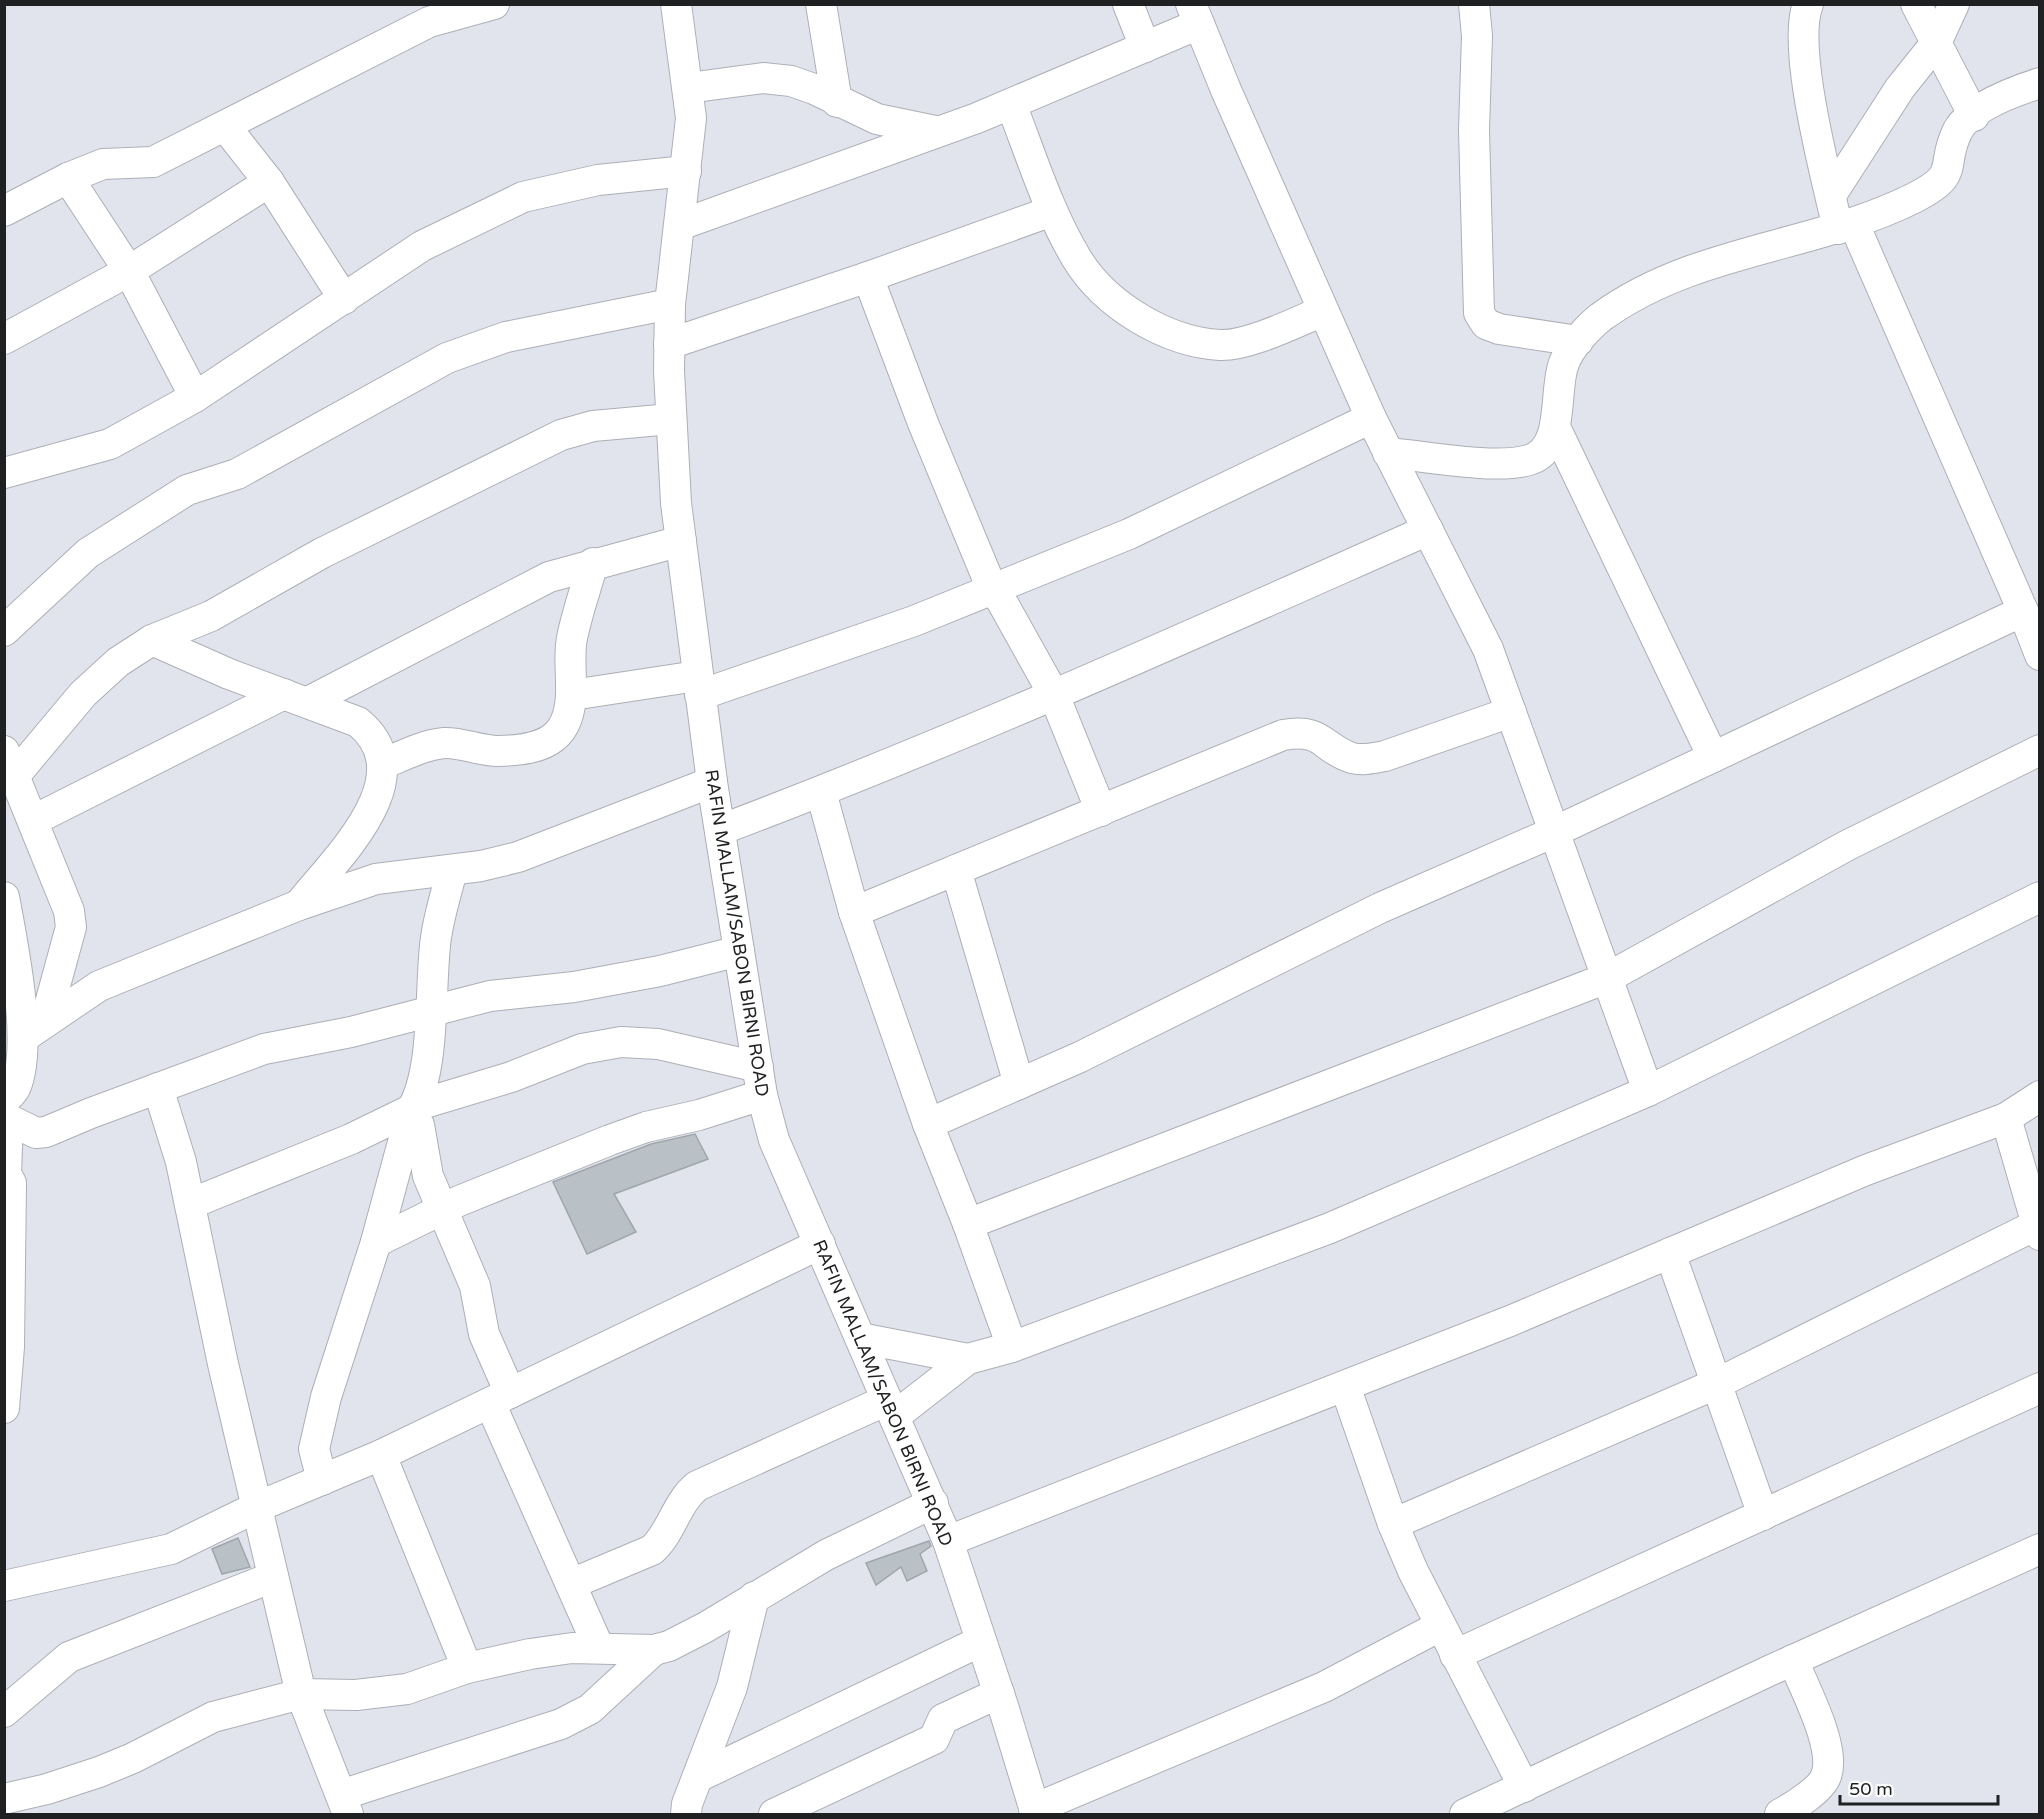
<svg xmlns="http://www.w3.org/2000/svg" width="2044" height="1819" viewBox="0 0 2044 1819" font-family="'Varela Round',sans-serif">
  <rect width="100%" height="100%" fill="#e1e4ec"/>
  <g fill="#b9c0c6" stroke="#9fa6ac" stroke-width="1.5">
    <path d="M695 1134 708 1159 614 1194 636 1232 587 1254 553 1182 651 1144Z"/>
    <path d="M238 1538 250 1567 222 1574 212 1549Z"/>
    <path d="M929 1541 931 1546 920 1554 927 1571 907 1581 901 1567 876 1585 866 1563Z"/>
  </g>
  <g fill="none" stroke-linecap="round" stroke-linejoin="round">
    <defs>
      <g id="minor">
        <path d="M676 4 691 118 670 304 669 371 676 503 712 782 762 1095 774 1140 948 1541 1003 1706 1036 1814"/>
        <path d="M821 4 837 102"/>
        <path d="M1128 4 1145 47"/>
        <path d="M1191 4 1226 90 1371 418 1488 649 1648 1091"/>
        <path d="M1474 4 1477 36 1474 130 1479 313 1486 324 1499 329 1578 341"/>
        <path d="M1808 4C1791 48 1827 179 1838 229"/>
        <path d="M1916 4 1974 116"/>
        <path d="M688 88 763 78 791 81 814 89 877 119 935 131"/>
        <path d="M1011 104C1031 155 1048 211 1077 259 1105 305 1166 342 1220 345 1249 346 1296 322 1323 311"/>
        <path d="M225 126 269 182 344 299"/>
        <path d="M68 178 129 271 195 397"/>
        <path d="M1831 195 1900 88 1936 43 1954 4"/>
        <path d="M4 211 68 178 103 164 153 162 429 22 494 4"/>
        <path d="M1854 224 2023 611"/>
        <path d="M680 225 977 118 1199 24"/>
        <path d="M868 277 923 423 992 589 1001 600 1054 695 1101 811"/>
        <path d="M4 339 129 271 269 182"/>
        <path d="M669 344 868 277 1052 211"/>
        <path d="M1555 427 1713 757"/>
        <path d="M1388 453C1425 456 1495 470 1529 460 1566 449 1553 391 1564 363 1570 347 1588 327 1601 317 1694 249 1814 248 1914 198 1963 173 1939 167 1958 130 1971 107 2015 91 2040 83"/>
        <path d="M4 473 110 444 195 397 422 246 523 197 598 180 686 171"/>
        <path d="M4 631 88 553 187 490 237 474 447 358 506 337 670 304"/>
        <path d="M152 640 229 674 358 722C425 777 335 859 299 905"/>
        <path d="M572 695 697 676"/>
        <path d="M700 695 914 621 1129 534 1371 418"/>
        <path d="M308 702 549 577 681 541"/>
        <path d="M4 751 69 911 71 927 45 1022"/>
        <path d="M383 764C402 756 423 745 444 743 461 742 480 751 498 751 547 750 573 738 571 684 571 669 569 652 572 638 577 613 586 588 593 563"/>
        <path d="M16 774 83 694 118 662 152 640 211 616 322 553 561 435 593 426 671 419"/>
        <path d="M821 792 854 912 928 1124 968 1224 1012 1347"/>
        <path d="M34 820 284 694"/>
        <path d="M720 830C959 740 1193 634 1428 530"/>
        <path d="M956 870 1019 1084"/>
        <path d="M4 897C13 945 33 1043 16 1086 14 1092 8 1096 4 1101"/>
        <path d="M854 912 1283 735C1324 728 1321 748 1352 758 1363 761 1374 758 1385 756L1511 712"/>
        <path d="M24 1037 99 986 299 905 376 879 481 866 518 857 712 782"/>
        <path d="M158 1088 181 1162 223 1364 301 1694 348 1814"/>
        <path d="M411 1114 419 1125 428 1176 475 1286 484 1334 510 1393"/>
        <path d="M4 1117 36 1133 46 1132 91 1113 264 1049 351 1032 490 996 574 987 660 971 739 951"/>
        <path d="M2006 1118 2040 1235"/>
        <path d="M928 1124 1080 1057 1380 908 1554 832 2023 611 2040 655"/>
        <path d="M190 1204 351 1139 425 1103 511 1077 582 1049 621 1042 658 1044 758 1067"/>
        <path d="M968 1224 1607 978 1846 846 2040 750"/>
        <path d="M376 1242 459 1201 610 1140 646 1127 699 1115 762 1095"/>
        <path d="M1670 1253 1763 1515"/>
        <path d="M860 1338 968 1359"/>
        <path d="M1345 1386 1393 1524 1413 1571 1524 1787"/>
        <path d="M490 1403 599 1648"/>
        <path d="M4 1408 9 1347 11 1183 6 1174 8 1119"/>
        <path d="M895 1416 968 1359 1012 1347 1330 1228 1648 1091 2040 897"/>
        <path d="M381 1455 467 1668"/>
        <path d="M322 1480 314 1449 326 1397 376 1242 412 1109C435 1071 430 990 435 946 437 921 446 895 452 870"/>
        <path d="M1393 1524 1718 1383 2040 1223"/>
        <path d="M948 1541 1510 1321 1866 1170 2006 1118 2040 1096"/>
        <path d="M571 1584 652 1550C672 1532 676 1503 697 1486L887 1400"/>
        <path d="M4 1586 171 1549 257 1507 381 1455 820 1244"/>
        <path d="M1455 1655 2040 1388"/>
        <path d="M4 1712 69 1657 273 1577"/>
        <path d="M698 1777 981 1641"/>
        <path d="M341 1795 561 1724 590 1709 654 1650"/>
        <path d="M4 1799 47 1789 99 1772 133 1758 213 1717 301 1694 356 1695 407 1689 467 1668 530 1654 572 1648 654 1650 669 1646 706 1627 826 1555 933 1503"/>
        <path d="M1034 1809 1324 1687 1440 1626"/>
        <path d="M686 1814 687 1804 732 1687 754 1597"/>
        <path d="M774 1814 934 1739 943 1719 999 1693"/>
        <path d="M1465 1814 1771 1670 2040 1549"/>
        <path d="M1780 1814C1793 1807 1821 1790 1826 1776 1837 1748 1804 1688 1793 1660"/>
      </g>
    </defs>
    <use href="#minor" stroke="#acafb6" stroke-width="32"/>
    <use href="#minor" stroke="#fff" stroke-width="30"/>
  </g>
  <g text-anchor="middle" stroke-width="6" stroke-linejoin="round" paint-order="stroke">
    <g font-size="18" fill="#1e2022" stroke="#fff">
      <text transform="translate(737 933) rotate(81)" y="6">RAFIN MALLAM/SABON BIRNI ROAD</text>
      <text transform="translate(883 1393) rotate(67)" y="6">RAFIN MALLAM/SABON BIRNI ROAD</text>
    </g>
  </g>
  <rect width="2044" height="1819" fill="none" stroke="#1e2022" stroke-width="12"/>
  <path d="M1840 1795v9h158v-9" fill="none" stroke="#1e2022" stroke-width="3"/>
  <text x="1849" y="1795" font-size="18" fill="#1e2022" stroke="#ffffff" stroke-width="4.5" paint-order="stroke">50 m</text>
</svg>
